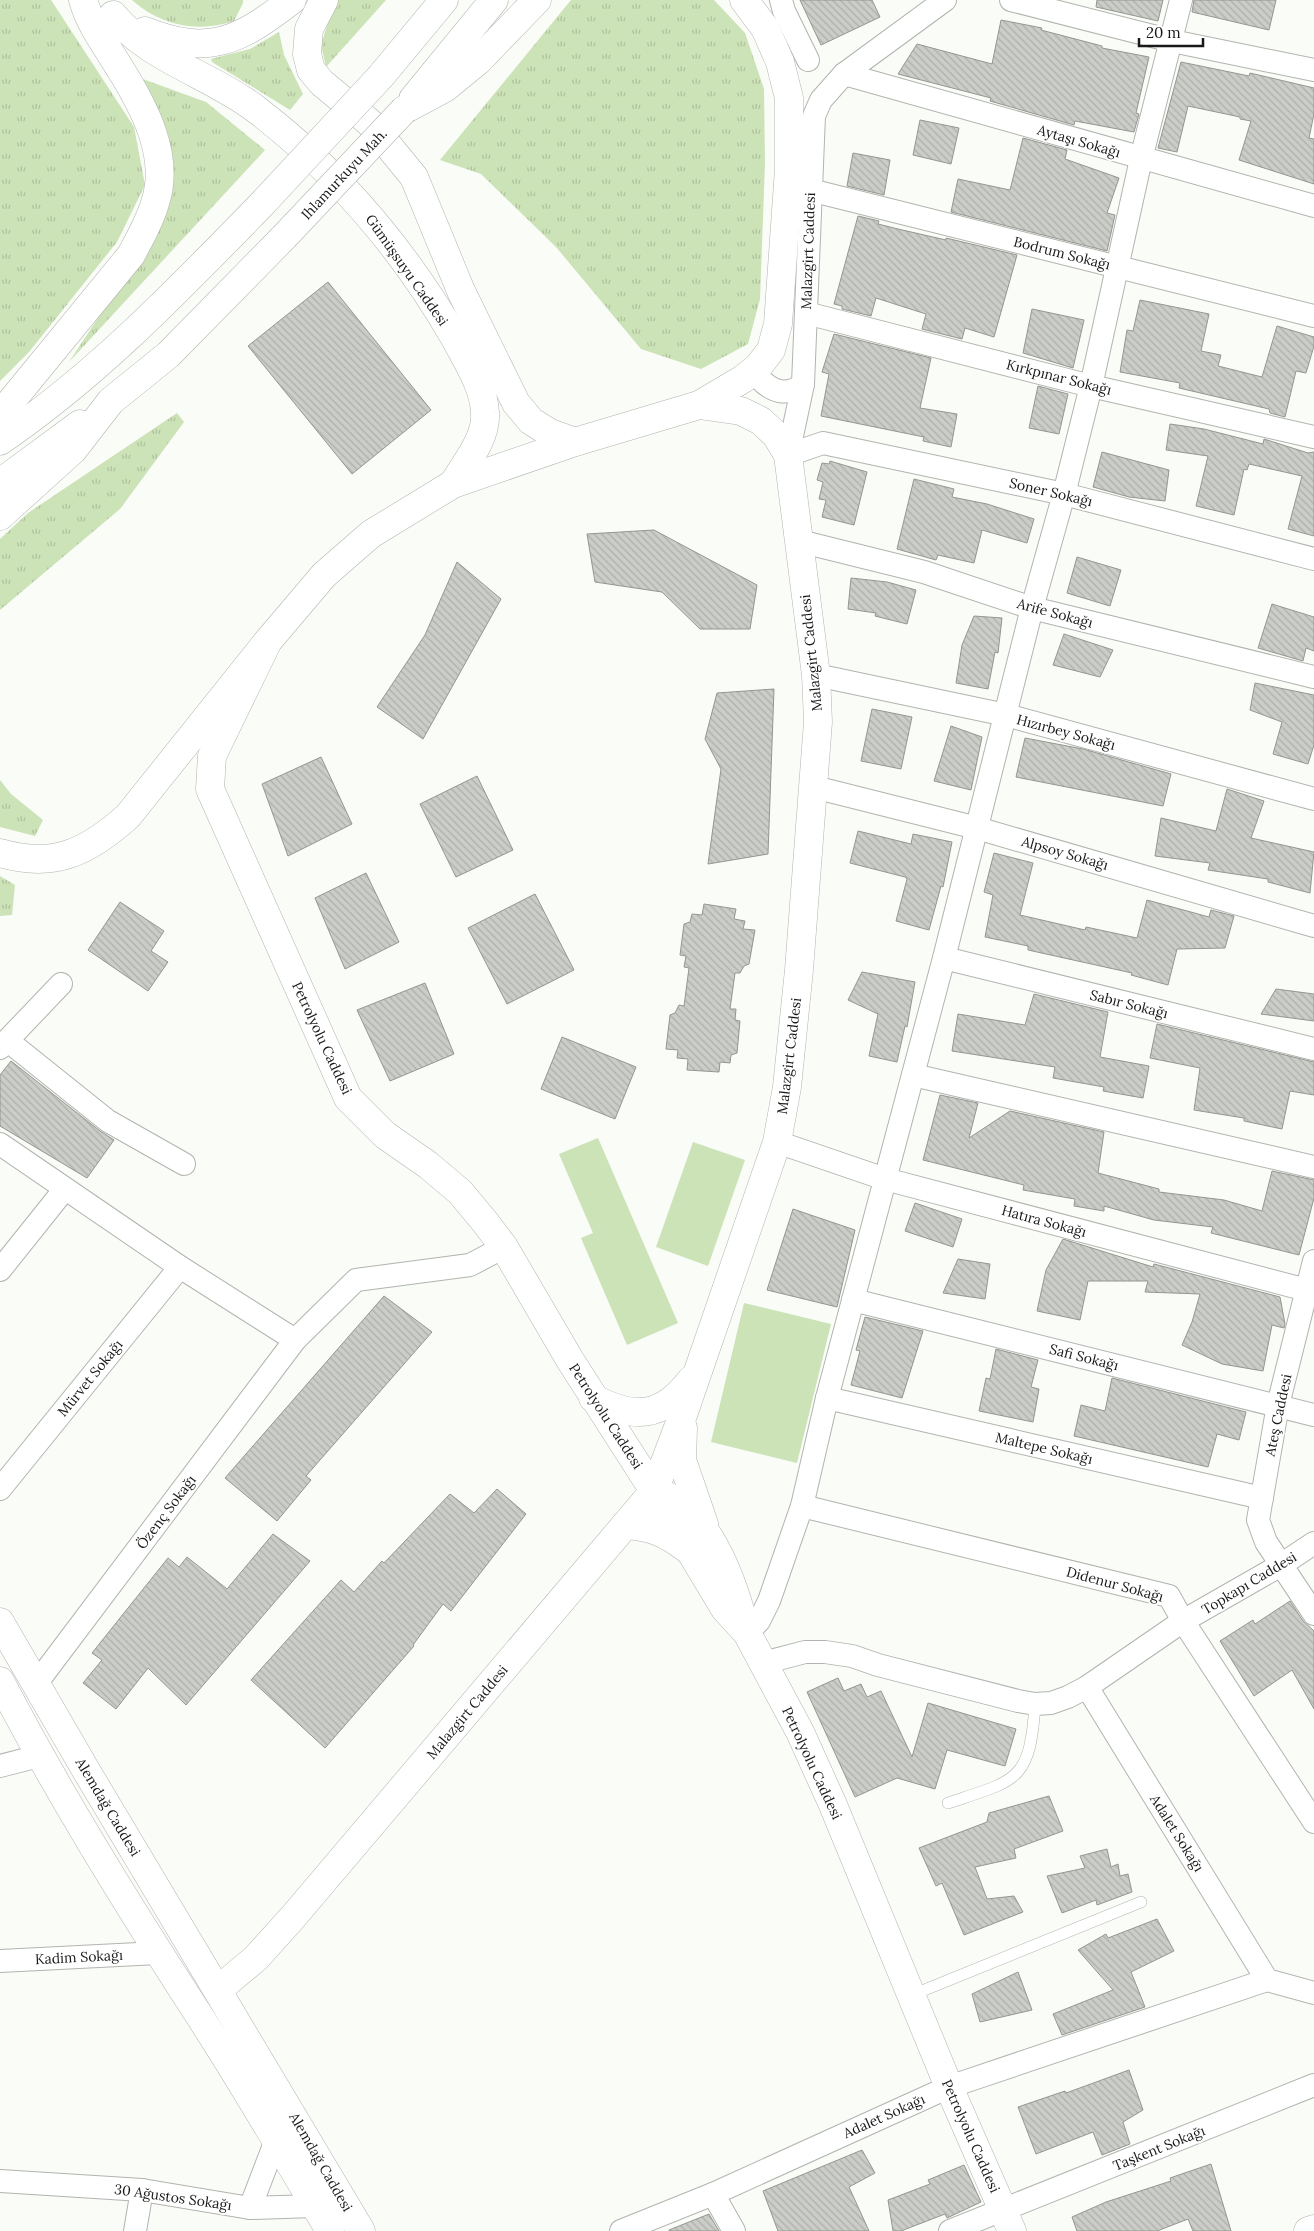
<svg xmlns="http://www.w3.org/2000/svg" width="1314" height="2231" viewBox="0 0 1314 2231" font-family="Lora,serif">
  <defs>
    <pattern id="grass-tufts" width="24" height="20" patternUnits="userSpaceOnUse" patternTransform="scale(1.25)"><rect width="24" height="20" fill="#cce2b7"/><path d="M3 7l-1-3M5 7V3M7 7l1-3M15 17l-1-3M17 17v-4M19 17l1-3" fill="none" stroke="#afc19d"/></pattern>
    <pattern id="building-back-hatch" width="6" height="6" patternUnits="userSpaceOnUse" patternTransform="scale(1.25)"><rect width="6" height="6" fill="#cbcdc8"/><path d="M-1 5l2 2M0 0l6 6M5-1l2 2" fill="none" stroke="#aeafab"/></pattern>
  </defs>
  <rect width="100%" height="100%" fill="#f9fcf7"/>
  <g fill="url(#grass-tufts)">
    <path d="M0 0H51L134 127 145 185 117 242 29 352 0 381Z"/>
    <path d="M132 0H243V3L234 21C198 33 161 26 132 0Z"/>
    <path d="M335 0H386L326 67 321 45Z"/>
    <path d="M571 0H714L745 33 764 89 765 163 760 299 748 344 701 369 641 349 556 247 481 174 440 160Z"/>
    <path d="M279 32 284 55 303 94 290 110 212 62 211 59 250 49Z"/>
    <path d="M140 78 206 102 265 150 69 362 145 247 167 182Z"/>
    <path d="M177 413 184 422 120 509 0 610V539L28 513Z"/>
    <path d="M0 780 11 794 43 820 35 836 0 827Z"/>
    <path d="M0 876 15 885 12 915 0 916Z"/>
  </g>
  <g fill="#cce2b7">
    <path d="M598 1138 678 1323 627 1345 581 1238 593 1233 559 1154Z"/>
    <path d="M693 1142 745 1160 708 1266 656 1247Z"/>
    <path d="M744 1303 831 1324 797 1463 711 1442Z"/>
  </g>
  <g fill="url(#building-back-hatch)" stroke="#949691">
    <path d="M800 0H872L880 17 821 45Z"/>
    <path d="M1097 0H1163L1158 21 1096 7Z"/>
    <path d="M1194 0H1276L1269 30 1192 12Z"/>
    <path d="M1001 20 1042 28 1041 30 1102 46V48L1149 57 1136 113 1139 114 1134 132 1075 121 1074 125 990 101 991 98 898 74 917 44 992 64Z"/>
    <path d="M1181 62 1249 76 1250 73 1314 88V114L1309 138 1314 139V184L1239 160 1251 121 1240 119V117L1188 106 1177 152 1158 148Z"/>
    <path d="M920 120 959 128 951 164 913 155Z"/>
    <path d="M1023 138 1067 150 1065 159 1119 178 1107 213 1115 215 1107 251 951 212 958 179 1010 190Z"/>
    <path d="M853 153 890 160 884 195 847 186Z"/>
    <path d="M858 216 879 221 878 224 898 229 946 240V238L1017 255 994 337 965 328 962 339 922 329 926 314 876 298 871 316 842 309V306L834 304Z"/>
    <path d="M328 282 431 410 352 474 248 346Z"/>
    <path d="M1140 300 1209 314 1201 351 1221 355 1218 366 1262 377 1277 326 1314 337V346L1306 373 1296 371 1285 417 1270 413 1269 409 1179 388 1180 383 1120 372 1127 330 1133 331Z"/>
    <path d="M1032 309 1084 320 1073 368 1023 353Z"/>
    <path d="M834 334 931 358 920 408 957 414 951 447 923 441 924 437 821 416 829 374 822 372Z"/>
    <path d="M1038 386 1068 394 1059 434 1029 428Z"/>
    <path d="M1170 424 1204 429 1263 444 1264 439 1308 453 1314 452V536L1288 529 1302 476 1249 464 1247 470 1244 469 1234 515 1196 506 1208 456 1166 450Z"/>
    <path d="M1102 452 1169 470 1165 501 1129 497 1093 487Z"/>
    <path d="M830 461 867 472 854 525 822 517 826 500 819 499 823 482 817 480 822 463 829 464Z"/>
    <path d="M914 479 954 489 952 497 987 504 1034 519 1027 543 982 530 974 563 938 555 936 560 897 549Z"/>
    <path d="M654 530 757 585 750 629H700L662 592 595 582 587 534Z"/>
    <path d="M1077 557 1121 570 1110 606 1067 593Z"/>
    <path d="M457 562 501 599 423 739 377 707 425 635Z"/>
    <path d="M851 578 887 582 916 590 907 624 875 616 876 613 848 609Z"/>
    <path d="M1272 604 1314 617V651L1306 648 1303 661 1258 648Z"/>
    <path d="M974 616 1002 618 998 653 995 652 988 689 956 683 962 645Z"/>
    <path d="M1064 634 1113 650 1100 677 1053 665Z"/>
    <path d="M1255 683 1314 695V745L1308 764 1273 754 1282 722 1250 710Z"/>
    <path d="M774 689 768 854 708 864 721 769 705 739 717 693Z"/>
    <path d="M872 709 912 717 901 769 861 761Z"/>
    <path d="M951 726 982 737 971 790 934 781Z"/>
    <path d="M1025 738 1083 749 1171 774 1163 806 1016 777Z"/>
    <path d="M321 757 352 824 288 856 262 784Z"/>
    <path d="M477 776 513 850 456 877 420 804Z"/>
    <path d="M1227 789 1264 801 1251 838 1314 852 1310 893 1268 882V879L1208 870 1210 863 1155 856 1161 818 1216 831Z"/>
    <path d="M858 831 911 844 913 834 952 842 943 887 941 886 929 930 896 921 907 879 905 877 850 863Z"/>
    <path d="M994 853 1033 863 1020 915 1085 930 1086 927 1137 938 1147 900 1209 917 1211 910 1234 916 1225 948 1177 949 1168 985 1131 975 1132 973 1028 950V946L985 937 993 895 984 892Z"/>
    <path d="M366 873 399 942 345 969 315 898Z"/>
    <path d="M535 894 574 970 507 1004 468 928Z"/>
    <path d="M120 902 164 931 151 951 168 962 148 991 88 950Z"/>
    <path d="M704 904 736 909 734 919 745 921 743 929 755 930 749 964 744 966 740 973H735L730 1009H736L735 1020 740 1021 737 1053 731 1055 730 1063 720 1062 719 1072 687 1070 688 1059 677 1058 678 1050 666 1049 670 1015 675 1013 679 1005 684 1006 689 968 684 967 686 956 680 955 684 924 690 922 692 914 702 915Z"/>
    <path d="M862 972 915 982 907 1027 905 1026 897 1062 869 1056 878 1014 848 1000Z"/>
    <path d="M425 983 454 1054 390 1081 357 1010Z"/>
    <path d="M1276 989 1314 994V1021L1261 1014Z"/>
    <path d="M1034 994 1108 1012 1100 1057 1149 1066 1143 1098 1103 1091 1104 1087 1053 1078 1055 1067 952 1051 958 1014 1025 1025Z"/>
    <path d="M1157 1024 1314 1062V1095L1290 1091 1282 1129 1244 1121V1118L1194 1110 1200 1068 1150 1058Z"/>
    <path d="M562 1037 636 1067 615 1119 541 1089Z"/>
    <path d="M11 1061 100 1131 114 1140 87 1178 0 1126V1075Z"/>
    <path d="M940 1095 978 1103 969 1138 1010 1111 1104 1132 1098 1173 1159 1189V1192L1224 1200 1262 1211 1272 1171 1314 1180V1198L1299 1255 1211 1233 1213 1227 1154 1220 1104 1206V1211L1074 1206 1075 1199 1023 1190 1024 1185 923 1160Z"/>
    <path d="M915 1203 962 1219 953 1247 905 1231Z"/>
    <path d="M793 1209 855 1230 837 1307 767 1290Z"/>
    <path d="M1063 1239 1153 1267 1154 1264 1280 1297 1285 1324 1284 1328 1272 1325 1263 1371 1222 1364 1182 1345 1192 1322 1200 1294 1145 1292 1148 1281H1088L1080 1320 1037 1311 1046 1270Z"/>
    <path d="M958 1259 990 1264 985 1299 943 1293Z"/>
    <path d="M384 1296 432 1332 306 1476 311 1480 277 1521 225 1478Z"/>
    <path d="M865 1317 923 1331 902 1398 851 1385 860 1351 856 1350Z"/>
    <path d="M996 1349 1038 1360 1031 1387 1039 1389 1033 1422 979 1411 986 1378 990 1379Z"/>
    <path d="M1112 1378 1246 1412 1239 1440 1217 1434 1208 1467 1074 1436 1081 1405 1105 1411Z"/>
    <path d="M497 1489 526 1514 451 1611 443 1604 413 1645 414 1646 325 1748 251 1680 341 1580 354 1592 382 1561 384 1563 450 1494 474 1513Z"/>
    <path d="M273 1534 310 1561 186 1705 148 1668 116 1709 83 1683 102 1660 92 1653 168 1558 179 1567 187 1557 227 1589Z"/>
    <path d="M1290 1601 1303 1621 1314 1631V1709L1292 1670 1254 1696 1220 1641 1253 1620 1255 1624Z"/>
    <path d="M838 1678 844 1691 861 1684 867 1697 881 1691 912 1757 928 1703 1016 1729 1005 1766 947 1750 935 1789 897 1778 855 1797 807 1692Z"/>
    <path d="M1049 1796 1063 1831 1014 1849 1016 1858 975 1867 987 1899 1014 1896 1023 1912 964 1935 942 1883 936 1886 919 1848 987 1822 989 1813Z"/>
    <path d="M1107 1849 1111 1867 1118 1864 1120 1876 1128 1874 1132 1892 1097 1905 1096 1900 1062 1913 1047 1876 1085 1868 1080 1856Z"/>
    <path d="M1157 1919 1174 1951 1131 1972 1145 2007 1062 2035 1053 2014 1113 1990 1078 1950 1106 1934 1108 1938Z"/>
    <path d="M1018 1972 1032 2010 980 2022 972 1994Z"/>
    <path d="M1129 2070 1143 2110 1123 2122 1130 2144 1102 2155 1093 2132 1036 2154 1018 2107 1065 2091 1066 2093Z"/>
    <path d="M862 2150 875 2173 849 2187 869 2231H778L763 2191Z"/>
    <path d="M1211 2164 1231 2231H1193L1188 2219 1157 2231H1077L1072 2217 1106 2202 1171 2181 1170 2178Z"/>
    <path d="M964 2165 981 2202 947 2218 945 2214 901 2231H893L888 2200 930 2184 928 2180Z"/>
    <path d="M709 2214 719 2231H669V2230Z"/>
  </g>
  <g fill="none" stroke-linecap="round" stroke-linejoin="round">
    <defs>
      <g id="lane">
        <path d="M948 1803C1017 1780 1030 1782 1035 1704"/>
        <path d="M912 1995 1141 1902"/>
      </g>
      <g id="street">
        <path d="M781 0 784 11 808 60"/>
        <path d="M1011 0 1172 41 1314 70"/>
        <path d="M844 74 1314 206"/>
        <path d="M810 190 1314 316"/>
        <path d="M806 313 1091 386 1314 437"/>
        <path d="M758 367 759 378C772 392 787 397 803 384"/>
        <path d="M788 455 823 443 1064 494 1314 559"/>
        <path d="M788 455 803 384 814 116 821 100 844 74 945 0"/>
        <path d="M799 541 924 572 1032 608 1314 677"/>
        <path d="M816 675 1006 715 1314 799"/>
        <path d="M814 787 977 828 1314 926"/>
        <path d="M944 958 1314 1049"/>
        <path d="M8 1041 108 1121 184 1164"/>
        <path d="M0 1048 61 984"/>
        <path d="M913 1075 1314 1167"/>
        <path d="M777 1142 885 1179 1314 1292"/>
        <path d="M0 1144 180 1267 295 1340 36 1684"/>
        <path d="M1314 1261 1278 1405 1258 1520 1266 1542 1314 1614"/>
        <path d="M0 1270 64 1190"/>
        <path d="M853 1300 1314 1415"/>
        <path d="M295 1340 356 1280 470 1265 504 1247"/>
        <path d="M827 1398 1262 1498"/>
        <path d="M0 1489 180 1267"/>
        <path d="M802 1506 1169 1596 1183 1621 1314 1822"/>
        <path d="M747 1633 759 1621 769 1601 802 1506 827 1398 944 958 1032 608 1064 494 1091 386 1141 159 1181 0"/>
        <path d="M763 1663 805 1652H825L852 1656 878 1665 1018 1701 1035 1704 1051 1703 1068 1697 1087 1687 1183 1621 1281 1565 1314 1543"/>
        <path d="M1087 1687 1267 1980 1314 1993"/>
        <path d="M0 1766 39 1756"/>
        <path d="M0 1961 158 1953"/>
        <path d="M0 2181 142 2190 250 2208 315 2206"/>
        <path d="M713 2194 734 2231"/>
        <path d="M250 2208 276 2140"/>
        <path d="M135 2231 142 2190"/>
        <path d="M621 2231 713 2194 949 2087 1267 1980"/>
        <path d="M950 2231 1314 2085"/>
      </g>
      <g id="secondary">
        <path d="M324 0 309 29 307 54 311 70 322 83 369 122 414 177 461 291 516 403 531 421 550 433 575 442"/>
        <path d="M113 15C150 60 212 75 257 110 339 173 405 251 456 340 468 363 484 387 485 413 487 438 465 464 453 484"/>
        <path d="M145 31C210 57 240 40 292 0"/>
        <path d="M593 1398C635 1420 662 1418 691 1380"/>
        <path d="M683 1428 682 1460 704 1524"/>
        <path d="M655 1492C702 1503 728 1569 740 1610"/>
        <path d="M625 1525C652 1527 665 1532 687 1549"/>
        <path d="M218 1990 256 1958 293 1917 654 1491 684 1412 777 1142 787 1087 799 970 818 722 816 675 788 455 776 435 761 421 741 411 699 405 575 442 453 484 371 534 324 575 268 641 212 756 210 789 348 1098 385 1135 428 1165 460 1192 485 1222 504 1247 570 1360 654 1491 725 1609 747 1633 800 1732 833 1805 949 2087 1012 2231"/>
        <path d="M1308 2231 1314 2229"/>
      </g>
      <g id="primary">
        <path d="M0 1622 87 1772 361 2231"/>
        <path d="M0 1681C59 1794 126 1902 195 2009 242 2081 286 2157 330 2231"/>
      </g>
      <g id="highway">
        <path d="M381 76 444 0"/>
        <path d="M413 99 494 0"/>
        <path d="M404 110 445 88 478 61 537 0"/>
        <path d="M699 405 743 379 758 367 771 350 778 324 789 169V98L780 62 765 28 744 0"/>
        <path d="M0 415 131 255C140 238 150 221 155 203 171 156 143 105 119 67 106 45 90 25 83 0"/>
        <path d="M0 441C98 374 179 289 262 204"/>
        <path d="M0 483 80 424"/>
        <path d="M0 516 73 450 111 401 168 355 284 237"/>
        <path d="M0 853C54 869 88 852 128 816L268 641"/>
      </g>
    </defs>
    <use href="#lane" stroke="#b1b4af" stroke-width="12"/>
    <use href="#street" stroke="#b1b4af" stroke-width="24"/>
    <use href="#secondary" stroke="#b1b4af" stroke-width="29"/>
    <use href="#primary" stroke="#b1b4af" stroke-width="29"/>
    <use href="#highway" stroke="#b1b4af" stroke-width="29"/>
    <use href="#lane" stroke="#fff" stroke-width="11"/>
    <use href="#street" stroke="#fff" stroke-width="22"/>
    <use href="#secondary" stroke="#fff" stroke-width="28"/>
    <use href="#primary" stroke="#fff" stroke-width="28"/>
    <use href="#highway" stroke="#fff" stroke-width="28"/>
    <defs>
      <g id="highway-bridge">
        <path d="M262 204 381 76"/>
        <path d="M284 237 404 110"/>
      </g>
    </defs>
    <use href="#highway-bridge" stroke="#b1b4af" stroke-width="29" stroke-linecap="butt"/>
    <use href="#highway-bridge" stroke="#fff" stroke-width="28"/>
  </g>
  <g text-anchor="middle" stroke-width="4" stroke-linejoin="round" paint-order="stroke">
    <g font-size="14" fill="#191a18" stroke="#fff">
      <text transform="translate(1079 141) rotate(16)" y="5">Aytaşı Sokağı</text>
      <text transform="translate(344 174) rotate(-47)" y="5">Ihlamurkuyu Mah.</text>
      <text transform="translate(808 251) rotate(-88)" y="5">Malazgirt Caddesi</text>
      <text transform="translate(1062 253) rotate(14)" y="5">Bodrum Sokağı</text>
      <text transform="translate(407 270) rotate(55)" y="5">Gümüşsuyu Caddesi</text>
      <text transform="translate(1059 377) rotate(14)" y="5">Kırkpınar Sokağı</text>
      <text transform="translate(1051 492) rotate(13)" y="5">Soner Sokağı</text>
      <text transform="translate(1055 613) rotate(15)" y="5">Arife Sokağı</text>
      <text transform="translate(811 653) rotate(-96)" y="5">Malazgirt Caddesi</text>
      <text transform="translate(1066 732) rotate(15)" y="5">Hızırbey Sokağı</text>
      <text transform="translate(1065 853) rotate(16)" y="5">Alpsoy Sokağı</text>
      <text transform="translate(1129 1004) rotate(14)" y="5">Sabır Sokağı</text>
      <text transform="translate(322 1038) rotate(65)" y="5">Petrolyolu Caddesi</text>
      <text transform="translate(789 1056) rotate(-83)" y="5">Malazgirt Caddesi</text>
      <text transform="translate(1044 1221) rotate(15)" y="5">Hatıra Sokağı</text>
      <text transform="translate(1084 1357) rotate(14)" y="5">Safi Sokağı</text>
      <text transform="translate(90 1378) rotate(-51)" y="5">Mürvet Sokağı</text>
      <text transform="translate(1278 1415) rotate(-78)" y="5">Ateş Caddesi</text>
      <text transform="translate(606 1416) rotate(57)" y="5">Petrolyolu Caddesi</text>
      <text transform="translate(1044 1448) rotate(13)" y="5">Maltepe Sokağı</text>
      <text transform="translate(166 1512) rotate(-53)" y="5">Özenç Sokağı</text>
      <text transform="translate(1249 1583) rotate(-31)" y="5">Topkapı Caddesi</text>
      <text transform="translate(1115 1584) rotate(15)" y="5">Didenur Sokağı</text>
      <text transform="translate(467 1712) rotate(-50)" y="5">Malazgirt Caddesi</text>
      <text transform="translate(812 1763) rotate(65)" y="5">Petrolyolu Caddesi</text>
      <text transform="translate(108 1807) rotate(59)" y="5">Alemdağ Caddesi</text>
      <text transform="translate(1177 1833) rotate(58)" y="5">Adalet Sokağı</text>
      <text transform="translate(79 1957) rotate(-3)" y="5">Kadim Sokağı</text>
      <text transform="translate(884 2116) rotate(-24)" y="5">Adalet Sokağı</text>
      <text transform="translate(971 2136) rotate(66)" y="5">Petrolyolu Caddesi</text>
      <text transform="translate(1159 2148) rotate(-22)" y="5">Taşkent Sokağı</text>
      <text transform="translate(321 2162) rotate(60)" y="5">Alemdağ Caddesi</text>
      <text transform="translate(173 2197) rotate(8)" y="5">30 Ağustos Sokağı</text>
    </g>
  </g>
  <path d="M1139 38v8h64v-8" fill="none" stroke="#191a18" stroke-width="2.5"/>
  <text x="1146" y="38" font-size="15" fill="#191a18" stroke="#ffffff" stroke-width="4" paint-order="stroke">20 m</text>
</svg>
